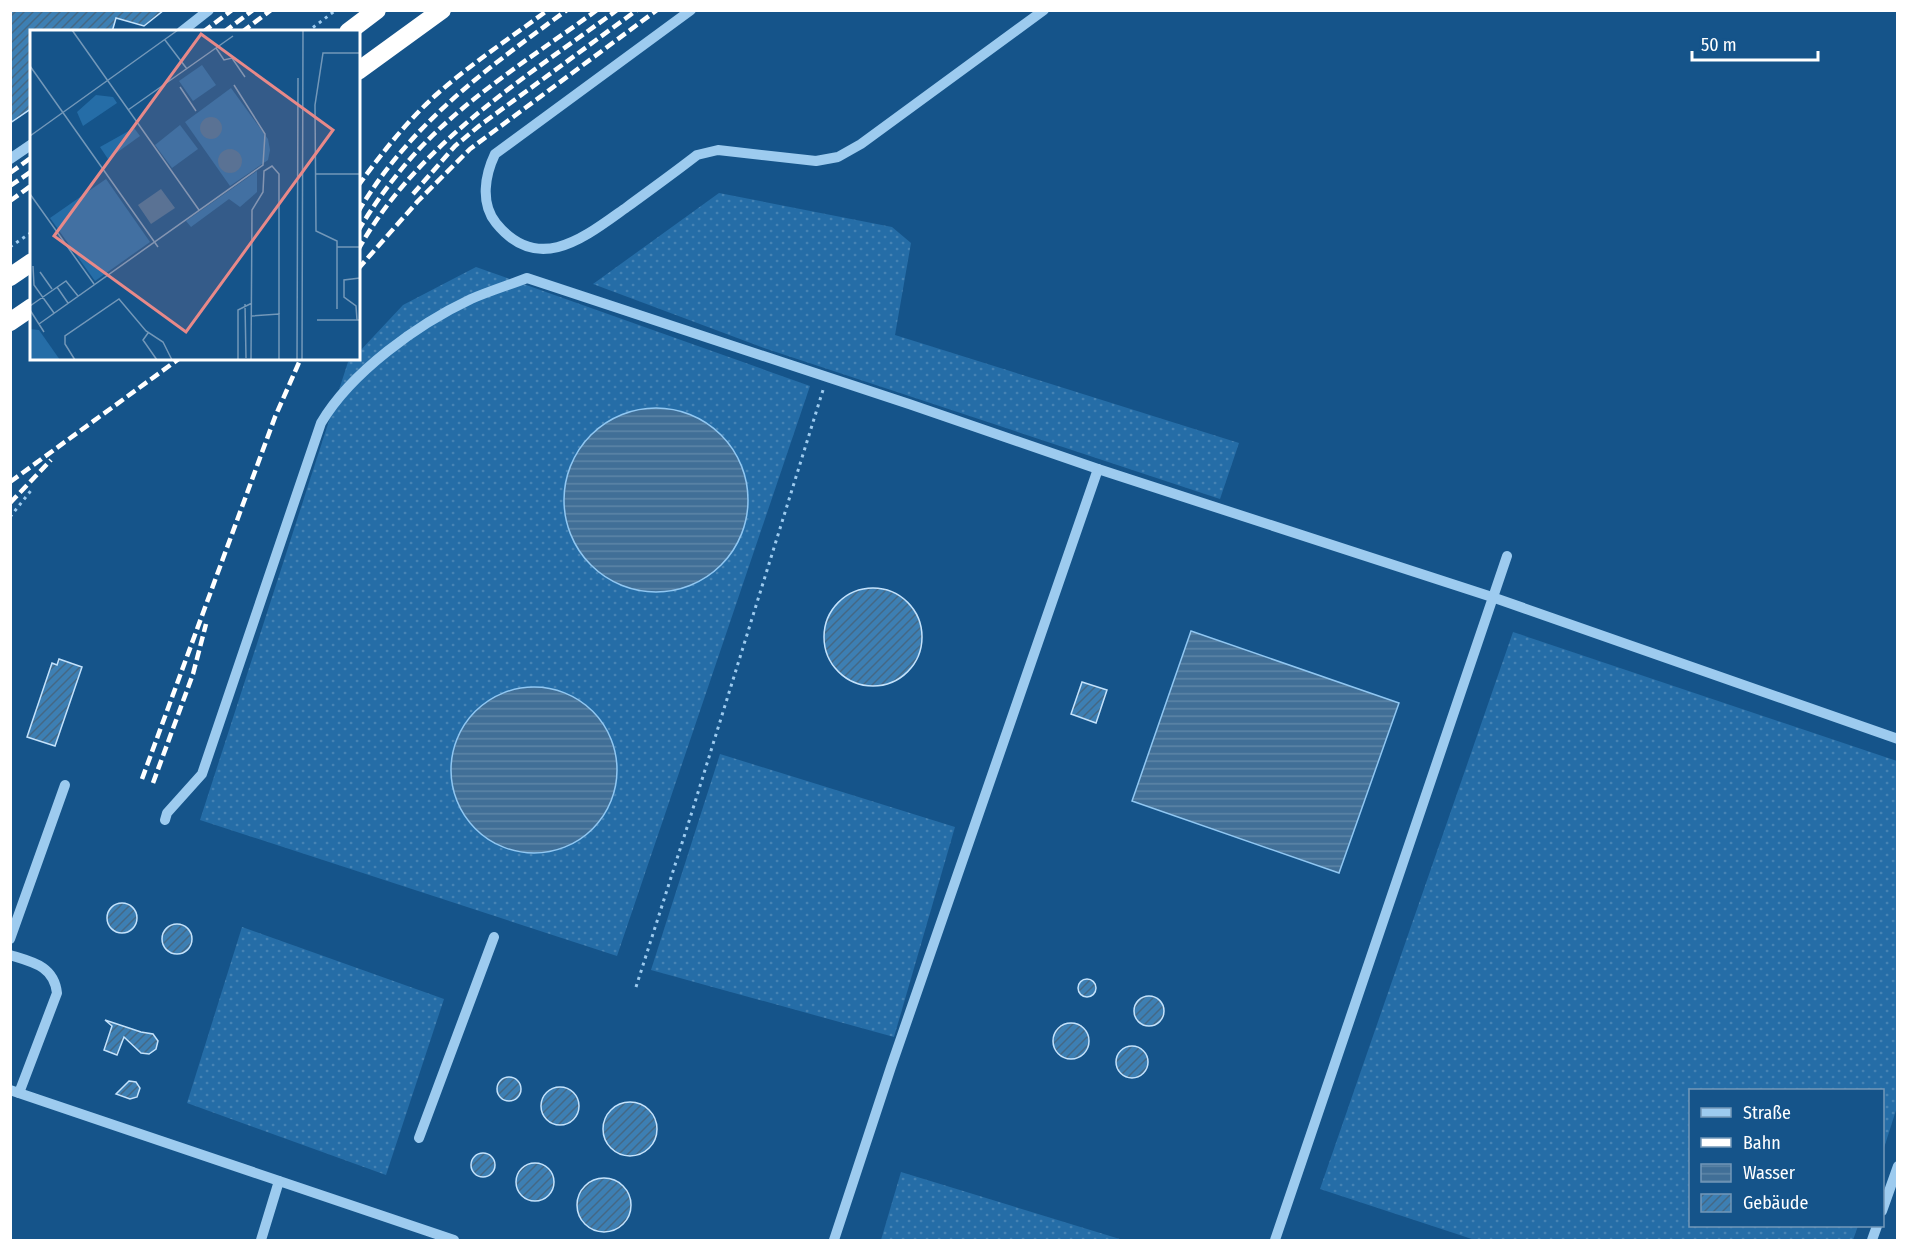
<svg xmlns="http://www.w3.org/2000/svg" width="1908" height="1251" viewBox="0 0 1908 1251" font-family="'Fira Sans Condensed',sans-serif">
  <defs>
    <pattern id="grass-dots" width="8" height="8" patternUnits="userSpaceOnUse" patternTransform="scale(1.5)"><rect width="8" height="8" fill="#256da7"/><path d="M2 2h.1M6 6h.1" fill="none" stroke="#4683b4" stroke-width="1.8" stroke-linecap="round"/></pattern>
    <pattern id="water-rules" width="6" height="5" patternUnits="userSpaceOnUse" patternTransform="scale(1.5)"><rect width="6" height="5" fill="#416f97"/><path d="M0 2.5h6" fill="none" stroke="#5e85a7"/></pattern>
    <pattern id="building-hatch" width="6" height="6" patternUnits="userSpaceOnUse" patternTransform="scale(1.5)"><rect width="6" height="6" fill="#3d7fb3"/><path d="M-1 1l2-2M0 6l6-6M5 7l2-2" fill="none" stroke="#446885"/></pattern>
  </defs>
  <rect width="100%" height="100%" fill="#15548a"/>
  <g fill="url(#grass-dots)">
    <path d="M719 193 892 227 911 243 895 335 1239 443 1220 499 767 349 593 284Z"/>
    <path d="M476 267 810 386 617 956 200 820 348 362 352 359 358 358 359 352 403 305Z"/>
    <path d="M1513 632 1897 761 1898 1104 1883 1151 1882 1090H1690V1226H1858L1853 1240H1475L1320 1189Z"/>
    <path d="M720 754 955 827 894 1037 651 970Z"/>
    <path d="M242 927 444 999 386 1175 187 1103Z"/>
    <path d="M901 1172 1123 1240H881Z"/>
  </g>
  <g fill="url(#water-rules)" stroke="#90c7f2" stroke-width="1.5">
    <circle cx="656" cy="500" r="92"/>
    <path d="M1191 631 1399 703 1339 873 1132 801Z"/>
    <circle cx="534" cy="770" r="83"/>
  </g>
  <g fill="url(#building-hatch)" stroke="#c4e2fb" stroke-width="1.5">
    <path d="M10 10H164L144 26 116 18 112 32H32V108L10 123Z"/>
    <circle cx="873" cy="637" r="49"/>
    <path d="M59 659 82 667 55 746 27 737 52 663 57 665Z"/>
    <path d="M1082 682 1107 690 1096 723 1071 714Z"/>
    <circle cx="122" cy="918" r="15"/>
    <circle cx="177" cy="939" r="15"/>
    <circle cx="1087" cy="988" r="9"/>
    <circle cx="1149" cy="1011" r="15"/>
    <path d="M105 1020 141 1032 153 1034 158 1041 156 1049 149 1054 141 1053 124 1037 117 1055 104 1050 112 1026Z"/>
    <circle cx="1071" cy="1041" r="18"/>
    <circle cx="1132" cy="1062" r="16"/>
    <circle cx="509" cy="1089" r="12"/>
    <path d="M129 1081 136 1082 140 1088 137 1097 130 1099 116 1094Z"/>
    <circle cx="560" cy="1106" r="19"/>
    <circle cx="630" cy="1129" r="27"/>
    <circle cx="483" cy="1165" r="12"/>
    <circle cx="535" cy="1182" r="19"/>
    <circle cx="604" cy="1205" r="27"/>
  </g>
  <g fill="none" stroke-linecap="round" stroke-linejoin="round">
    <g stroke="#9dcbef" stroke-width="3" stroke-dasharray="3 4.5" stroke-linecap="butt">
      <path d="M307 32 336 10"/>
      <path d="M10 247 32 232"/>
      <path d="M10 517 33 488"/>
      <path d="M636 987 691 815 823 390"/>
    </g>
    <g stroke="#9dcbef" stroke-width="10">
      <path d="M691 10 495 154C485 175 480 203 496 223 539 276 586 236 627 207 650 190 674 173 697 155L718 150 816 161 838 157 861 144 1044 10"/>
      <path d="M181 32 209 10"/>
      <path d="M10 159 32 144"/>
      <path d="M165 820 167 813 202 774 321 423C351 372 418 324 471 299 489 291 509 285 527 278L909 404 1098 469 1492 597 1898 739"/>
      <path d="M10 939 65 785"/>
      <path d="M10 955C33 962 54 966 57 993L19 1093"/>
      <path d="M10 1090 454 1240"/>
      <path d="M419 1138 494 937"/>
      <path d="M1882 1211 1898 1166"/>
      <path d="M261 1240 279 1181"/>
      <path d="M834 1240 891 1067 1098 469"/>
      <path d="M1275 1240 1507 556"/>
      <path d="M1872 1240 1877 1226"/>
    </g>
    <g stroke="#fff" stroke-width="18">
      <path d="M348 32 377 10"/>
      <path d="M358 71 442 10"/>
      <path d="M10 277 32 262"/>
      <path d="M10 322 32 307"/>
    </g>
    <g stroke="#fff" stroke-width="4.5" stroke-dasharray="10 4.5" stroke-linecap="butt">
      <path d="M203 32 232 10"/>
      <path d="M224 32 253 10"/>
      <path d="M242 32 271 10"/>
      <path d="M10 173 32 157"/>
      <path d="M10 186 32 171"/>
      <path d="M358 186C381 154 407 121 437 94 471 64 510 38 548 10"/>
      <path d="M413 194 455 146 479 126 637 10"/>
      <path d="M10 201 32 185"/>
      <path d="M358 212C410 124 486 69 567 10"/>
      <path d="M358 231C376 201 398 171 422 146 473 93 538 53 597 10"/>
      <path d="M358 250C417 144 522 80 617 10"/>
      <path d="M358 269 418 201 470 149 657 10"/>
      <path d="M10 482 180 358"/>
      <path d="M10 503 51 460"/>
      <path d="M142 779 275 417 301 358"/>
      <path d="M153 783 193 674 206 624"/>
    </g>
  </g>
  <g transform="translate(30 30)">
    <rect width="330" height="330" fill="#15548a"/>
    <path d="M172 35 186 55 163 71 149 51ZM201 58 238 109 240 120 238 130 200 156 155 92ZM66 65 83 67 87 73 53 96 47 82ZM150 95 168 119 142 138 125 115ZM104 98 110 106 78 129 70 117ZM227 141V162L210 177 199 169 161 197 156 191ZM76 149 120 212 65 251 20 188Z" fill="#256da7"/>
    <path d="M0 299 9 300 30 330H0Z" fill="#256da7"/>
    <path d="M170 98a11 11 0 1 1 22 0a11 11 0 1 1-22 0ZM188 131a12 12 0 1 1 24 0a12 12 0 1 1-24 0ZM131 159 145 178 121 194 108 175Z" fill="#416f97"/>
    <path fill="none" stroke="#7398b9" stroke-width="1.5" d="M42 0 169 180M135 10 157 39M186 18 194 30 202 28 215 47M330 23H293L285 75 286 201 307 211V217H330M0 36 128 217M150 57 166 81M98 80 203 6M0 106 148 0M286 144H330M0 164 64 254M3 236 4 255 24 283M10 242 22 259M27 257 38 273M215 274 216 328M0 276 36 251 48 266M307 279V217M0 280 14 302M222 286 249 284V330M287 290H330M327 290 326 276 314 267V250L330 248M9 294 233 135 235 104 204 55M118 303 113 310 127 330M45 330 35 314V306L89 269 116 301 133 312 142 330M208 330V280L222 273M221 330 222 180 233 162 234 141 242 136 249 144V284M267 330 268 48M272 330 273 0"/>
    <path fill="#e88989" fill-opacity="0.15" stroke="#e88989" stroke-width="3" d="M171 4 303 100 156 302 24 206Z"/>
    <rect width="330" height="330" fill="none" stroke="#fff" stroke-width="3"/>
  </g>
  <rect width="1908" height="1251" fill="none" stroke="#ffffff" stroke-width="24"/>
  <rect x="1689" y="1089" width="195" height="138" fill="#15548a" stroke="#7398b9" stroke-width="1.5"/>
  <rect x="1701" y="1108" width="30" height="9" fill="#9dcbef" stroke="#7398b9" stroke-width="1.5"/>
  <text x="1743" y="1119" font-size="18" fill="#ffffff">Straße</text>
  <rect x="1701" y="1138" width="30" height="9" fill="#ffffff" stroke="#7398b9" stroke-width="1.5"/>
  <text x="1743" y="1149" font-size="18" fill="#ffffff">Bahn</text>
  <rect x="1701" y="1164" width="30" height="18" fill="url(#water-rules)" stroke="#7398b9" stroke-width="1.5"/>
  <text x="1743" y="1179" font-size="18" fill="#ffffff">Wasser</text>
  <rect x="1701" y="1194" width="30" height="18" fill="url(#building-hatch)" stroke="#7398b9" stroke-width="1.5"/>
  <text x="1743" y="1209" font-size="18" fill="#ffffff">Gebäude</text>
  <path d="M1692 51v9h126v-9" fill="none" stroke="#ffffff" stroke-width="3"/>
  <text x="1701" y="51" font-size="18" fill="#ffffff" stroke="#15548a" stroke-width="4.5" paint-order="stroke">50 m</text>
</svg>
